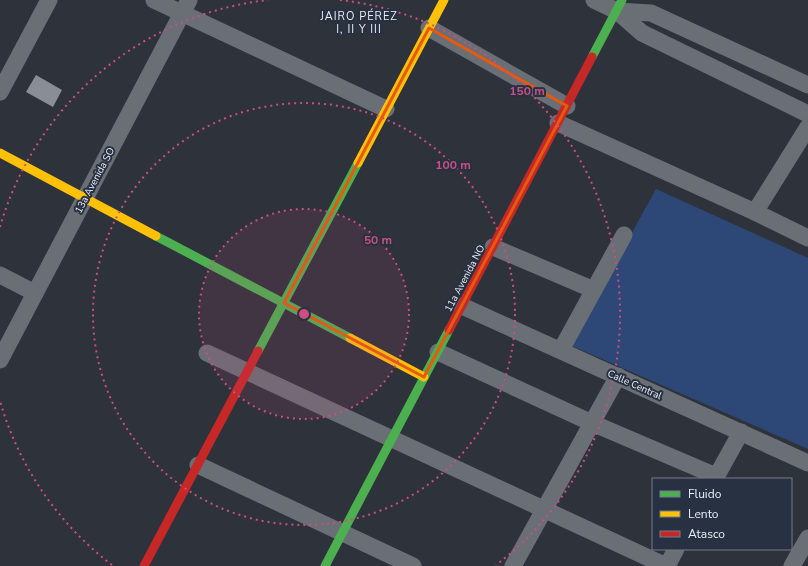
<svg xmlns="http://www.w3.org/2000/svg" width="808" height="566" viewBox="0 0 808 566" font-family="'Nunito Sans',sans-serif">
  <rect width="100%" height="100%" fill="#2e323b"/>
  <path fill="#2d4876" d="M656 189 808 258V449L570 345Z"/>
  <path fill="#898d95" d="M36 75 62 90 53 107 26 92Z"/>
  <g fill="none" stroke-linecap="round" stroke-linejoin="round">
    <g stroke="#6a6e75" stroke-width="17">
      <path d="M154 0 386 109"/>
      <path d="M594 0 617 11 642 33 808 114"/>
      <path d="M617 11 651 13 808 85"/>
      <path d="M429 28 567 106"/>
      <path d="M0 92 49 0"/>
      <path d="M558 123 755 212 808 238"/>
      <path d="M755 212 808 127"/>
      <path d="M493 247 594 290"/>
      <path d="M0 275 35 293"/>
      <path d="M462 306 808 463"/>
      <path d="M561 350 624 235"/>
      <path d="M438 352 592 423 716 476"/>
      <path d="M207 353 666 566"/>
      <path d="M0 360 189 0"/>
      <path d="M198 465 413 566"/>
      <path d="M715 479 741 432"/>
      <path d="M513 566 618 376"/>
      <path d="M667 566 676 549"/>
      <path d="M792 566 808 538"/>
    </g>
    <g stroke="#4caf50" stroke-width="9">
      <path d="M592 57 622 0"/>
      <path d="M156 236 350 338"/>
      <path d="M258 351 358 163"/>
      <path d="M325 566 449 330"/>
    </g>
    <g stroke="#ffc107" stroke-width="9">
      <path d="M0 153 156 236"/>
      <path d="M358 163 444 0"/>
      <path d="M350 338 424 377"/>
    </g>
    <g stroke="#c62828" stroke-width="9">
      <path d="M449 330 592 57"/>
      <path d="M144 566 258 351"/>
    </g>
  </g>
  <path fill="none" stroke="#e8590c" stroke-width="3" stroke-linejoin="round" d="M429 28 567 106 424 377 284 303Z"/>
  <circle cx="304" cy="314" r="105" fill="#cc4e82" fill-opacity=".12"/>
  <g fill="none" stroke="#cc4e82" stroke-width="2" stroke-dasharray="2 4">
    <circle cx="304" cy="314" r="105"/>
    <circle cx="304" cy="314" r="211"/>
    <path d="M112 565A316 316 0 0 1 0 401M0 227A316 316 0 0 1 268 0M340 0A316 316 0 0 1 496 565"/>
  </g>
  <g text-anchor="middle" stroke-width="4" stroke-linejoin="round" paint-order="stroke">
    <g font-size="10" fill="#e8eff9" stroke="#283141">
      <text transform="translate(94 180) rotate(-62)" y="4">13a Avenida SO</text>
      <text transform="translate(464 278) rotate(-62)" y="4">11a Avenida NO</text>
      <text transform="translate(635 384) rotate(24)" y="4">Calle Central</text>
    </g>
    <g font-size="11" letter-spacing="1" fill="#e8eff9" stroke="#283141">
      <text x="359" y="20">JAIRO PÉREZ<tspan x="359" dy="13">I, II Y III</tspan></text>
    </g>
  </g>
  <circle cx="304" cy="314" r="6" fill="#cc4e82" stroke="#283141" stroke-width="2"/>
  <g font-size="12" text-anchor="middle" font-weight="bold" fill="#cc4e82" stroke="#283141" stroke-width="4" stroke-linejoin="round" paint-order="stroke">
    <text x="527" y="95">150 m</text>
    <text x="453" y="169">100 m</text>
    <text x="378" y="244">50 m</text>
  </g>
  <rect x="652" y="478" width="140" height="72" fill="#283141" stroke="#757d8b"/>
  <rect x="660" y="491" width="20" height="6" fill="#4caf50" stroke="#757d8b"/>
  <text x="688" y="498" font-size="12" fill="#e8eff9">Fluido</text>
  <rect x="660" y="511" width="20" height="6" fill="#ffc107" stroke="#757d8b"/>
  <text x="688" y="518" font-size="12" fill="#e8eff9">Lento</text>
  <rect x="660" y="531" width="20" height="6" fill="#c62828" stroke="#757d8b"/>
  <text x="688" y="538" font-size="12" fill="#e8eff9">Atasco</text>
</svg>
